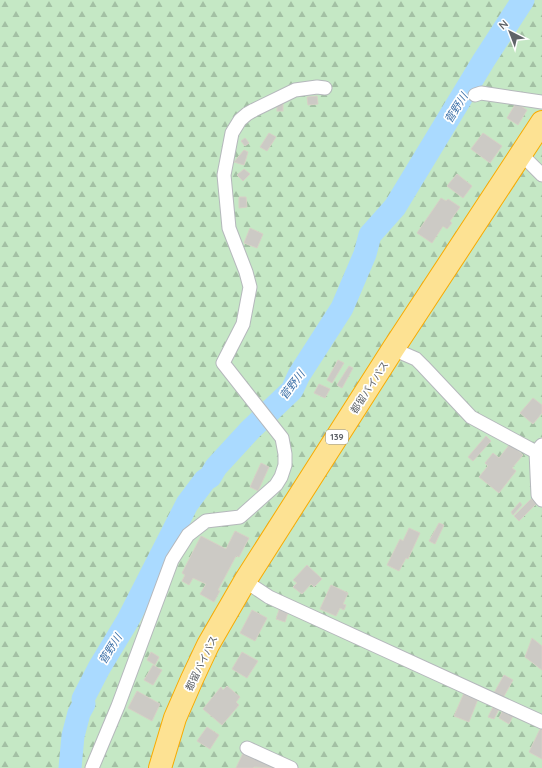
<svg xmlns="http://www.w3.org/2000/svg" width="542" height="768" viewBox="0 0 542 768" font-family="Quicksand,'Noto Sans JP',sans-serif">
  <defs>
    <pattern id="forest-firs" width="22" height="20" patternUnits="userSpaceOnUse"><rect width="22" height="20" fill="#c5e8c5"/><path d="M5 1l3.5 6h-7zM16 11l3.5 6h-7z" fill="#a3c0a4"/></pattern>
  </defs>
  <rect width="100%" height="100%" fill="#f1efe8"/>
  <rect fill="url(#forest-firs)" x="0" y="0" width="542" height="768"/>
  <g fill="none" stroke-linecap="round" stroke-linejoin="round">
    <path stroke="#aadaff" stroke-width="23" d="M70 768 73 736 79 713 84 704 83 699 99 668 128 620 187 504 205 480 210 477 216 467 250 430 292 390 299 375 342 308 365 254 370 235 395 207 484 60 523 0"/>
  </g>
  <g fill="#cccac5" stroke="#d6d1c6">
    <path d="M317 96 318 104 308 105 307 97Z"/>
    <path d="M516 103 527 110 518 125 507 118Z"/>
    <rect x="277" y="104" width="6" height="7"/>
    <path d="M269 133 276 137 267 151 260 147Z"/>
    <path d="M483 133 502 146 490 163 471 149Z"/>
    <path d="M245 138 249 143 245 146 241 141Z"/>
    <path d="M244 150 248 152 244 165 234 162Z"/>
    <path d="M244 169 250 174 243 181 237 175Z"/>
    <path d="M457 174 472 186 463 198 447 186Z"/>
    <path d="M239 197H246L247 207 239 208Z"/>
    <path d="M441 198 446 201 448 199 460 207 450 221 452 223 447 229 443 226 432 243 417 233Z"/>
    <path d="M250 228 263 234 257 248 244 243Z"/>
    <path d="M338 360 344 363 332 383 327 380Z"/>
    <path d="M349 366 353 368 342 388 337 385Z"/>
    <path d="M319 384 330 389 325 398 314 393Z"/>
    <path d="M533 398 542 405V413L533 424 520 413Z"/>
    <path d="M486 436 491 441 473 461 468 457Z"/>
    <path d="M510 444 523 455 512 468 516 471 499 493 479 477 488 466 485 463 493 453 499 458Z"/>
    <path d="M261 463 269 467 258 491 250 487Z"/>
    <path d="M531 499 536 504 519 521 514 516Z"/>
    <path d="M520 502 522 505 513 515 511 512Z"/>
    <path d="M439 523 444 525 435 544 429 541Z"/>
    <path d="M409 528 420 533 408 559 406 558 399 571 387 565 400 539 403 541Z"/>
    <path d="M235 531 249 538 239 557 236 556 218 590 220 591 214 602 200 594 206 584 193 578 189 585 182 581 185 575 182 573 201 536 226 549Z"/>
    <path d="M307 565 322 579 314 587 311 584 302 594 293 587 297 583 293 580Z"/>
    <path d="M331 585 348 593 343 604 346 605 344 610 340 608 336 616 320 609Z"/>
    <path d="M280 607 289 609 285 622 276 619Z"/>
    <path d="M252 610 267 618 255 641 240 633Z"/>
    <path d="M532 638 542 646V670L525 657Z"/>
    <path d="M151 652 159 657 155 665 147 660Z"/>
    <path d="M242 652 258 661 247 678 232 669Z"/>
    <path d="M153 665 162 670 153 685 144 680Z"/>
    <path d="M504 675 513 680 503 698 494 693Z"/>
    <path d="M227 686 240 697 236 702 239 705 222 725 203 709 221 687 223 690Z"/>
    <path d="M137 691 160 704 152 721 128 708Z"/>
    <path d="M464 693 478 699 469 722 454 716Z"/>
    <path d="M494 705 500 707 494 719 488 717Z"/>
    <path d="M504 708 514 714 509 724 499 718Z"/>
    <path d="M207 727 219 735 210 749 197 741Z"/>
    <path d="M541 727H542V759L529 752Z"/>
    <path d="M244 751 275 766 274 768 254 767 253 768H236Z"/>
  </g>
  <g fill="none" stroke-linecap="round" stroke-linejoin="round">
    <defs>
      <g id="street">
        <path d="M475 95 481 93 542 102"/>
        <path d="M521 154 542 175"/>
        <path d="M393 349 416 359 423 366 471 417 536 452"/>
        <path d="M542 445 536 452 538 495 542 500"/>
        <path d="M245 581 269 597 542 722"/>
        <path d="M247 748 291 768"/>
        <path d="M92 768 118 706 172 560 188 535 206 521 240 517 276 485 281 477 285 465V454L282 438 223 363 243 324 250 287 246 272 229 228 224 175 232 133 240 120 247 114 254 110 295 90 317 87 325 88"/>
      </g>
      <path id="highway" d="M160 768 175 718 192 679 208 645 245 581 393 349 542 122"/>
    </defs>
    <use href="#street" stroke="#b5b8bc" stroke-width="15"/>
    <use href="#highway" stroke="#f9ab00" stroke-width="24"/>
    <use href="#street" stroke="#fff" stroke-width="13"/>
    <use href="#highway" stroke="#fde293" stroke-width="22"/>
  </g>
  <g text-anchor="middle" stroke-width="3.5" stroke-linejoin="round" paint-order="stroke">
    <rect fill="#fff" stroke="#8f9295" stroke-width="1" x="326" y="430" width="22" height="14" rx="3"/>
    <g font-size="9" font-weight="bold" fill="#5f6368">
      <text x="337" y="440">139</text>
    </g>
    <g font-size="10" fill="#5f6368" stroke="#fff">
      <text transform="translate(369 387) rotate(-57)" y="4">都留バイパス</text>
      <text transform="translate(201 663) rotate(-64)" y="4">都留バイパス</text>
    </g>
    <g font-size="11" font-style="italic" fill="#4174aa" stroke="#fff">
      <text transform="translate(456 108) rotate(-58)" y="4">菅野川</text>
      <text transform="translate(292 385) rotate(-53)" y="4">菅野川</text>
      <text transform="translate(110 649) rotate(-58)" y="4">菅野川</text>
    </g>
  </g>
  <g transform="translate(510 32) rotate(318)" stroke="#ffffff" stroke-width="3" paint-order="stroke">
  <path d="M0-3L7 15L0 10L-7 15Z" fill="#5f6368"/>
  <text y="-6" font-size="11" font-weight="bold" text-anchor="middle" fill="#5f6368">N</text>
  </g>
</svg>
